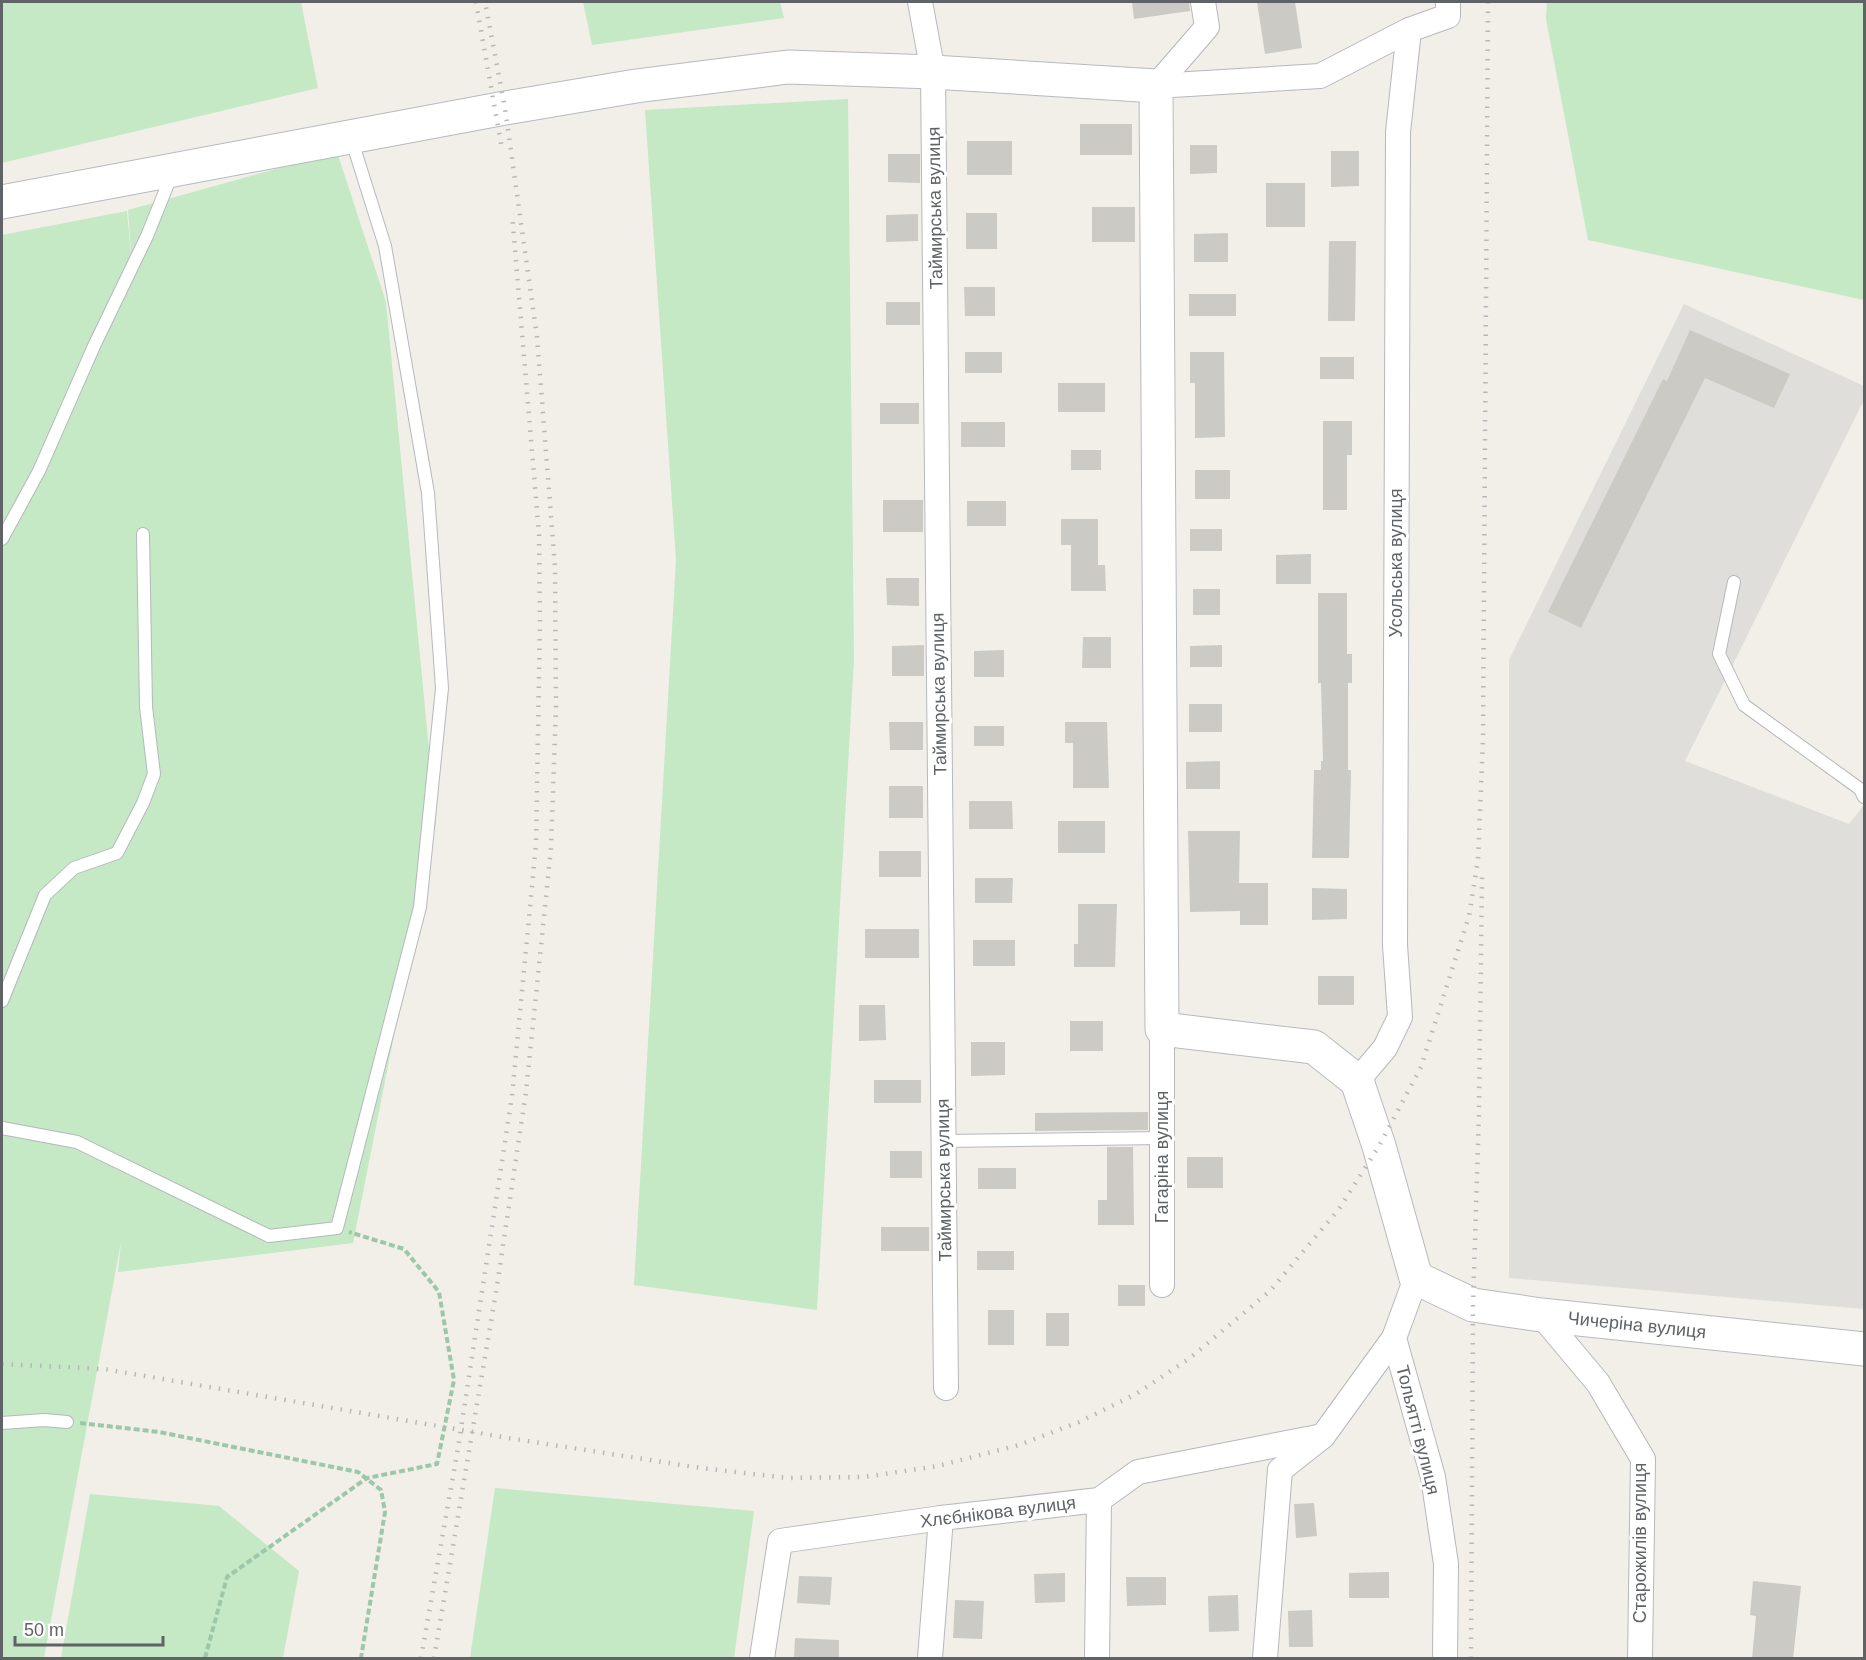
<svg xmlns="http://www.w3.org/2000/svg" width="1866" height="1660" viewBox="0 0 1866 1660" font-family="Helvetica,sans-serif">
  <rect width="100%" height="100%" fill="#f1efe8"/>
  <path fill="#e0deda" d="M1684 304 1864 386V400L1685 761 1849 824 1864 805V1309L1509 1278V660Z"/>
  <g fill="#c5e8c5">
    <path d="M2 2H301L318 88 2 163Z"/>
    <path d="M583 2H780L784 18 592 45Z"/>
    <path d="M1547 2H1864V300L1588 240 1546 19Z"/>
    <path d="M848 99 854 659 817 1310 634 1285 676 560 645 110Z"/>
    <path d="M337 152 386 302 436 823 353 1243 118 1272 121 1242 44 1658H2V235L127 211 133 279 128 210Z"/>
    <path d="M495 1488 754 1511 734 1658H470Z"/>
    <path d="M90 1494 219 1506 299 1571 283 1658H61Z"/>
  </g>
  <g fill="#cccac5">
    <path d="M1132 2H1189L1190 11 1134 19Z"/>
    <path d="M1257 2H1295L1302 48 1265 54Z"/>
    <rect x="1080" y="124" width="52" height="31"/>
    <rect x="967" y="141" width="45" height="34"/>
    <path d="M1190 145H1217V173L1190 174Z"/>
    <path d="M1331 151H1359V186L1331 187Z"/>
    <path d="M888 154H920V183L888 182Z"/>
    <rect x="1266" y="183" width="39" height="44"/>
    <rect x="1092" y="207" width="43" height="35"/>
    <rect x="966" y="213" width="31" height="36"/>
    <path d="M918 214V241L886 242V215Z"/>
    <path d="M1228 233V262H1194V234Z"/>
    <path d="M1329 241H1356L1355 321H1328Z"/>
    <path d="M964 287H995V316H965Z"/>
    <rect x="1189" y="294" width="47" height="22"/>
    <rect x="886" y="302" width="34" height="23"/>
    <path d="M1690 330 1790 374 1774 408 1705 378 1581 628 1548 612 1663 379 1667 381Z"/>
    <rect x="965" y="352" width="37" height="21"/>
    <path d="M1190 352H1224L1225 437 1195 438V383H1190Z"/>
    <rect x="1320" y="357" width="34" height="22"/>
    <rect x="1058" y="383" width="47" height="29"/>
    <rect x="880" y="403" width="39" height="21"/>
    <path d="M1323 421H1352V455H1347V510H1323Z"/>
    <rect x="961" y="422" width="44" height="25"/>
    <rect x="1071" y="450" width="30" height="20"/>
    <rect x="1195" y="470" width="35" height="29"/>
    <rect x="883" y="500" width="40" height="32"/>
    <rect x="967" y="501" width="39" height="25"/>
    <path d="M1061 519H1098V565H1105L1106 591H1071V545H1061Z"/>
    <rect x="1190" y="529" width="32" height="22"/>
    <path d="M1311 554V584H1276V555Z"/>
    <path d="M886 578H919V606L887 605Z"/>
    <rect x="1193" y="589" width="27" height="26"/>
    <path d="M1318 593H1347V654H1352V683H1348V770H1351L1349 858H1312L1314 770H1321V761H1323L1321 683H1318Z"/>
    <path d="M1083 637H1111V668H1082Z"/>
    <path d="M924 645V676H892V646Z"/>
    <path d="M1222 645V667H1190V646Z"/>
    <path d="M1004 650V677H974V651Z"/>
    <rect x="1189" y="704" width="33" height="28"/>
    <path d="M889 722H923V750H890Z"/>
    <path d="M1065 722H1107L1109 788H1073V743H1065Z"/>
    <rect x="974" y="726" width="30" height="20"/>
    <path d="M1220 761V789H1186V762Z"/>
    <rect x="889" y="786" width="34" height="32"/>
    <path d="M969 801H1012L1013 829H969Z"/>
    <rect x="1058" y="821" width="47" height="32"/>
    <path d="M1188 831H1240L1239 883H1268V925H1240V911L1190 912Z"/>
    <rect x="879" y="851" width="42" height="26"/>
    <path d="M975 878H1013L1012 903H975Z"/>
    <path d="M1312 888 1347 889V919L1312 920Z"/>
    <path d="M1078 904H1117L1115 967H1074V944H1078Z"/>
    <rect x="865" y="929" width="54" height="29"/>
    <rect x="973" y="940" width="42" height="26"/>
    <rect x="1318" y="976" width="36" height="29"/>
    <path d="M859 1005H885L886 1040 859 1041Z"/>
    <rect x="1070" y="1021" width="33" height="30"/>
    <path d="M971 1042H1005V1075L971 1076Z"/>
    <rect x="874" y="1080" width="47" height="23"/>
    <path d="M1148 1112V1130L1035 1131V1113Z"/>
    <path d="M1107 1147H1133L1134 1225H1098V1200H1107Z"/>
    <rect x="890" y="1151" width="32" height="27"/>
    <rect x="1187" y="1157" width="36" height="31"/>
    <rect x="978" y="1168" width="38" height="21"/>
    <rect x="881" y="1227" width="48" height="24"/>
    <rect x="977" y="1251" width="37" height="19"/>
    <rect x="1118" y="1285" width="27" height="21"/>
    <rect x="988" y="1310" width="26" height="35"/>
    <rect x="1046" y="1313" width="23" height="33"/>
    <path d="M1314 1503 1317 1536 1296 1538 1294 1504Z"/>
    <path d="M1389 1572V1598H1349V1573Z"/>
    <path d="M1065 1573V1602L1035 1603 1034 1574Z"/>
    <path d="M799 1576 832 1577 830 1605 797 1603Z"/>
    <path d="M1126 1577H1166V1605L1127 1606Z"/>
    <path d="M1753 1581 1801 1586 1793 1659H1752L1756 1616 1750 1615Z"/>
    <path d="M1238 1595 1239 1631 1209 1632 1208 1596Z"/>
    <path d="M955 1600 984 1601 982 1639 953 1638Z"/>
    <path d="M1312 1610 1313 1647H1289L1288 1611Z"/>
    <path d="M795 1638 839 1640V1659H794Z"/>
  </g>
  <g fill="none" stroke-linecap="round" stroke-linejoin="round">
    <defs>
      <g id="service">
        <path d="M2 539 39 471 94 346 147 236 172 174"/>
        <path d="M1734 582 1719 654 1744 705 1860 789 1864 797"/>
        <path d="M2 1001 45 895 74 868 117 853 143 803 154 774 146 707 143 534"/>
        <path d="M2 1128 77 1142 269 1236 337 1228 420 907 442 688 428 493 385 246 351 138"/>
        <path d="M944 1141 1162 1138"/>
        <path d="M2 1423 44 1420 67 1422"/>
      </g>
      <g id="minor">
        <path d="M920 2 933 72 946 1388"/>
        <path d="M1156 86 1320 76 1409 30 1448 16V2"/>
        <path d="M1156 86 1207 27 1203 2"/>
        <path d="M1357 1081 1385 1048 1400 1017 1395 945 1398 132 1409 30"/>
        <path d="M1416 1278 1394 1338 1433 1477 1446 1564 1445 1658"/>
        <path d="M1162 1285V1029"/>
        <path d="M1541 1315 1598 1383 1643 1459 1640 1658"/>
        <path d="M762 1658 780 1541 941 1518 1099 1500 1138 1472 1323 1436"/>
        <path d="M930 1658 941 1518"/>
        <path d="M1097 1658 1099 1500"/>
        <path d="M1265 1658 1280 1470 1323 1436 1394 1338"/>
      </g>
      <path id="secondary" d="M2 202 505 108 636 86 788 67 933 72 1156 86 1162 1029 1314 1047 1357 1081 1379 1146 1416 1278 1473 1305 1541 1315 1864 1349"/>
    </defs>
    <use href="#service" stroke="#b5b8bc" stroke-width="14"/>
    <use href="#minor" stroke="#b5b8bc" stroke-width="26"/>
    <use href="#secondary" stroke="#b6babf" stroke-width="35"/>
    <g stroke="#9cc7a9" stroke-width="4" stroke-dasharray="6 3" stroke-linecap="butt">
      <path d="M80 1423 159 1432 358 1472 381 1490 385 1512 361 1658"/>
      <path d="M205 1658 227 1577 367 1478 437 1464 454 1380 439 1292 404 1249 349 1232"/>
    </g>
    <use href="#service" stroke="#fff" stroke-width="12"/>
    <use href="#minor" stroke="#fff" stroke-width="24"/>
    <use href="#secondary" stroke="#fff" stroke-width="33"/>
    <g stroke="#b6b7b8" stroke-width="4.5" stroke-dasharray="1.5 8" stroke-linecap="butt">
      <path d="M476 2 502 149"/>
      <path d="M2 1364 104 1369 508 1438 701 1468 788 1478 864 1477 938 1466 1019 1445 1079 1422 1136 1394 1190 1358 1270 1291 1339 1209 1379 1146 1421 1067 1469 916 1478 860 1483 739 1488 2"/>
      <path d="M421 1658 458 1448 512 1096 536 844 540 622 539 535 512 214"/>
      <path d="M434 1658 496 1292 526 1092 551 848 556 706 555 567 537 337 505 108 485 2"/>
      <path d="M1471 1658 1473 1305 1479 1112 1482 877"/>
    </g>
  </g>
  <g text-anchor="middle" stroke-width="6" stroke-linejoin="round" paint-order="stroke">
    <g font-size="18" fill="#5f6368" stroke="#fff">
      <text transform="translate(935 208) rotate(-91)" y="6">Таймирська вулиця</text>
      <text transform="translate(1396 563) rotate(-90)" y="6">Усольська вулиця</text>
      <text transform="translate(939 694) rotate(-91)" y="6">Таймирська вулиця</text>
      <text transform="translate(1162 1157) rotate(-90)" y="6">Гагаріна вулиця</text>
      <text transform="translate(944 1180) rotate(-91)" y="6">Таймирська вулиця</text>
      <text transform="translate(1637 1325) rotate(6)" y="6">Чичеріна вулиця</text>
      <text transform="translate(1418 1430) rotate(76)" y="6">Тольятті вулиця</text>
      <text transform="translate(998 1512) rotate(-7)" y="6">Хлєбнікова вулиця</text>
      <text transform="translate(1640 1543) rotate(-90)" y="6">Старожилів вулиця</text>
    </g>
  </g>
  <rect width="1866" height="1660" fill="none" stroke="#5f6368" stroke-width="6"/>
  <path d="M15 1636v9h148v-9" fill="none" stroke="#5f6368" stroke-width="3"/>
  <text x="24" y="1636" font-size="18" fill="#5f6368" stroke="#ffffff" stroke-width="4.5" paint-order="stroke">50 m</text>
</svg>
